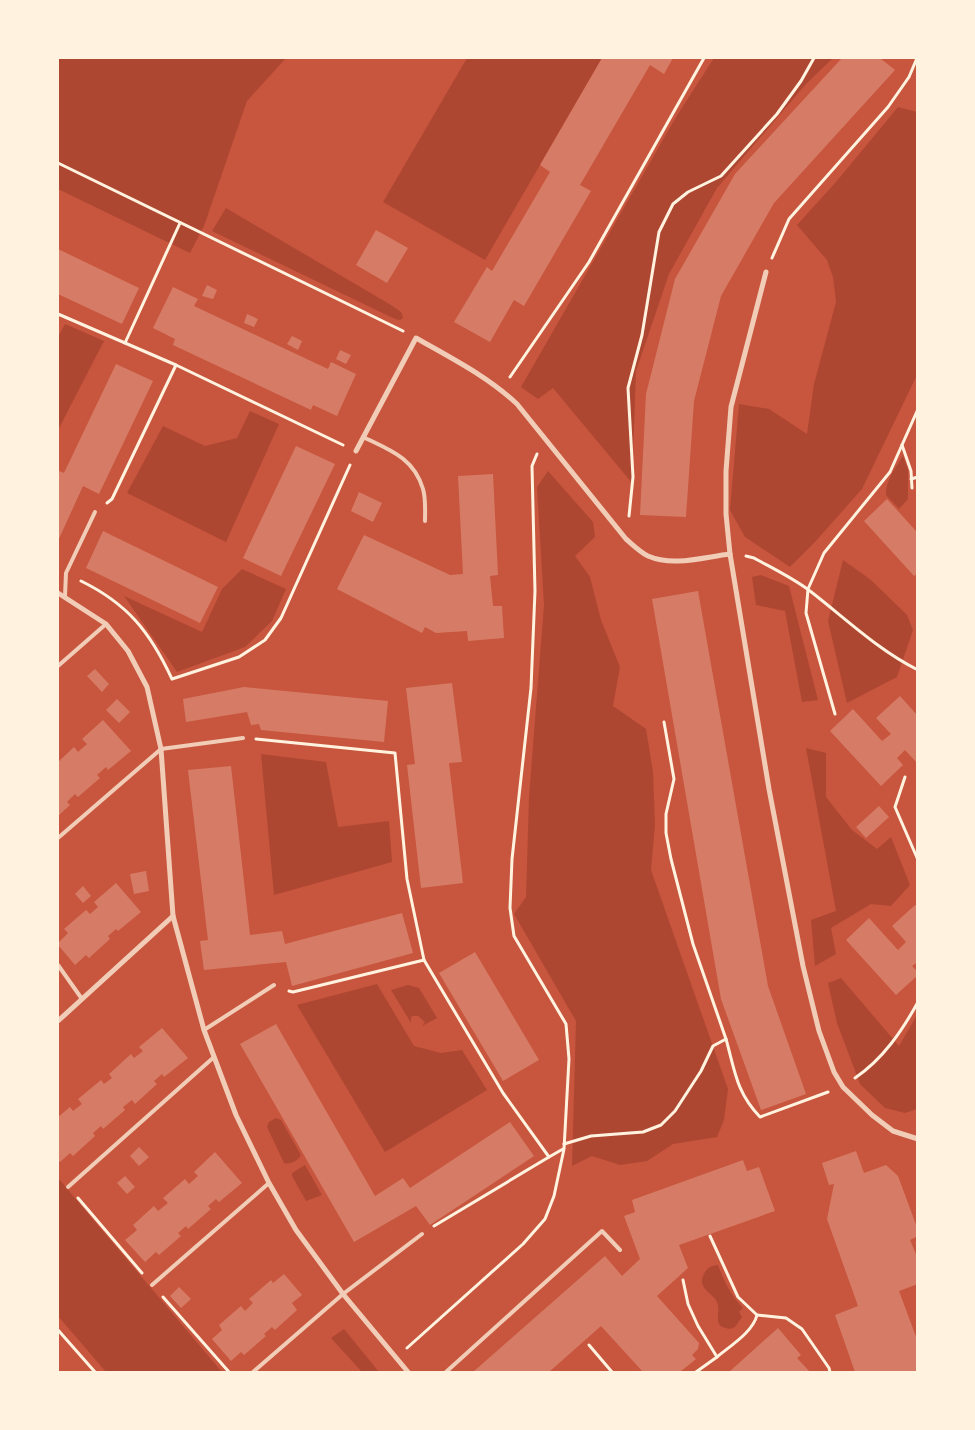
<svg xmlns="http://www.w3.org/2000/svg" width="975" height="1430" viewBox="0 0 975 1430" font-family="'Asap Condensed',sans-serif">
  <rect width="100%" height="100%" fill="#c8553d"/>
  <g fill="#ae4732">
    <path d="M58 58H286L247 101 204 226 190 253 58 189Z"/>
    <path d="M467 58H602L485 260 383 202Z"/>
    <path d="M714 58H833L806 84 717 188 669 274 636 371 632 483 553 388 538 399 521 387 676 117Z"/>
    <path d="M898 107 917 112V375L862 489 815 542 790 567 745 537 730 510 739 404 769 409 807 434 814 384 836 302 833 277 827 260 797 225 836 182Z"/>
    <path d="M226 208 391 305 401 312 403 318 400 320 395 319 212 231Z"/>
    <path d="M65 324 104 341 58 430V337Z"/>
    <path d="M250 411 279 424 226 542 127 493 163 426 205 446 237 438Z"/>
    <path d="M903 456 908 470V499L899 509 886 495C885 481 896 467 903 456Z"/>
    <path d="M548 471 593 522 595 537 575 556 590 577 601 620 620 667 613 706 646 729 653 772 655 825 651 870 728 1089 724 1120 717 1137 673 1144 647 1161 620 1165 592 1156 572 1166 576 1021 514 914 526 897 529 797 544 605 537 487Z"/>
    <path d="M843 560 871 580 907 615 913 630 897 677 847 703 828 621Z"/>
    <path d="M242 569 286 589 272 621 245 647 177 672 124 596 202 632 222 589Z"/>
    <path d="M761 575 789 586 818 700 802 702 785 611 756 605 752 577Z"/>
    <path d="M806 748 826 753V797L852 830 877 849 891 837 910 885 891 906 871 904 831 928 836 954 815 966 811 920 836 911Z"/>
    <path d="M261 754 326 762 338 827 389 821 392 862 274 895Z"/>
    <path d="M841 978 899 1046 917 1015V1109L905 1113 885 1108 860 1084 837 1023 828 983Z"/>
    <path d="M377 984 414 1046 441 1053 462 1050 487 1090 385 1152 297 1005Z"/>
    <path d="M408 985 419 988 437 1018 422 1026 425 1022 418 1016H413L411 1017V1023L391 990Z"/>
    <path d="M276 1118 281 1120 301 1155C299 1160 290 1165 284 1163L267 1127 269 1122Z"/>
    <path d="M305 1165 322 1195 306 1201 292 1176V1173Z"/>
    <path d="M58 1178 222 1372H106L58 1316Z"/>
    <path d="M718 1265C724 1281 731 1296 743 1308L739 1312 742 1317 735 1327 730 1329C712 1327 720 1316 718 1305 716 1293 694 1290 705 1272 709 1266 712 1266 718 1265Z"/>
    <path d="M344 1329 379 1372H362L331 1338Z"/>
  </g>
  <g fill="#d67c66">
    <path d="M602 58H673L664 74 650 65 580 185 591 191 524 306 514 300 490 342 454 322 487 267 492 271 550 172 540 165Z"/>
    <path d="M842 58H880L895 70 774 203 721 296 694 401 686 517 640 515 646 394 675 279 735 174Z"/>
    <path d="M376 230 408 248 387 283 356 265Z"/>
    <path d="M58 249 139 288 122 324 58 294Z"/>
    <path d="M207 285 217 290 213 299 202 296Z"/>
    <path d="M173 287 198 299 194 306 328 369 331 362 356 374 337 416 313 405 311 410 173 345 175 339 153 328Z"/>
    <path d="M247 314 258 319 254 327 244 323Z"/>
    <path d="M292 336 302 341 298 350 287 344Z"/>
    <path d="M340 350 351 355 346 364 336 359Z"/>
    <path d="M116 364 153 381 99 494 83 486 58 541V474L59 471 64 473Z"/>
    <path d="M296 446 335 464 281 576 243 558Z"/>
    <path d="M493 474 498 575 490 576 493 606H502L504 638 468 641 467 631 436 633 425 627 422 633 337 589 364 535 450 575 463 574 458 476Z"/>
    <path d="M359 492 382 503 373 522 351 511Z"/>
    <path d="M887 499 916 531 918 530V573L914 576 864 521Z"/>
    <path d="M103 531 218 587 200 623 86 568Z"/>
    <path d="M698 591 768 986 806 1094 761 1110 721 999 652 599Z"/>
    <path d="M95 669 109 684 102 692 87 676Z"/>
    <path d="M452 683 462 762 449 763 463 883 421 888 407 765 415 764 406 688Z"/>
    <path d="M244 687 388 701 384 742 261 730 259 724 251 725 247 712 186 722 183 699Z"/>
    <path d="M900 696 918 716V764L905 750 897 758 903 765 881 786 830 731 853 709 882 741 891 734 876 718Z"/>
    <path d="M117 699 130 712 119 723 106 710Z"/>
    <path d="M103 720 131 751 108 770 106 767 97 775 100 778 78 797 75 794 67 802 70 805 58 816V762L74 747 78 752 87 744 82 739Z"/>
    <path d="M231 766 250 935 282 931 285 944 402 913 413 953 292 986 286 962 204 970 200 941 208 940 188 770Z"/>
    <path d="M879 806 889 817 866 838 856 827Z"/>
    <path d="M146 871 149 891 134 894 130 874Z"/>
    <path d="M116 883 141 912 118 931 116 929 108 936 110 939 89 958 86 955 75 965 58 945V943L68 933 64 929 86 910 90 914 98 907 94 902Z"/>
    <path d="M83 886 91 896 83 903 75 894Z"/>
    <path d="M915 905 918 907V962L912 966 918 972V975L896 995 846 940 869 918 898 950 906 942 892 926Z"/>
    <path d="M475 952 539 1060 503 1081 439 973Z"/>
    <path d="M276 1024 375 1196 403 1178 410 1188 510 1122 534 1156 430 1225 416 1206 354 1242 240 1044Z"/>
    <path d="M162 1028 188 1058 164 1077 162 1074 154 1081 157 1084 135 1104 132 1100 123 1107 125 1110 103 1129 101 1126 93 1133 95 1136 73 1156 70 1153 60 1162 58 1160V1117L70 1107 73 1111 82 1104 78 1099 101 1080 104 1084 112 1078 109 1074 131 1054 134 1058 143 1051 139 1047Z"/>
    <path d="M139 1147 149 1157 139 1166 130 1156Z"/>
    <path d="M856 1151 864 1173 886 1165 898 1176 918 1230V1236L910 1240 918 1259V1284L899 1291 918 1342V1372H855L835 1315 858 1306 827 1219 834 1184 829 1185 822 1163Z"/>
    <path d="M215 1152 242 1183 219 1202 216 1199 208 1206 211 1209 188 1229 186 1226 178 1233 181 1236 159 1255 156 1252 145 1262 125 1240 137 1230 133 1225 154 1206 158 1211 168 1203 163 1198 185 1179 189 1184 198 1176 194 1172Z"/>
    <path d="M743 1160 747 1171 759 1167 775 1211 679 1245 688 1268 657 1296 699 1343 698 1349 692 1355 696 1359 680 1372H643L601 1326 549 1372H473L605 1256 622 1276 640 1259 624 1216 635 1212 632 1200Z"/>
    <path d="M125 1176 135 1187 127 1194 117 1183Z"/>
    <path d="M284 1274 302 1295 292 1303 297 1310 275 1330 272 1327 264 1334 266 1336 244 1355 241 1352 231 1361 212 1339 222 1330 219 1325 241 1306 245 1311 253 1303 249 1299 271 1280 273 1283Z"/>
    <path d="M179 1287 191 1299 181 1308 170 1296Z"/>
    <path d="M778 1328 801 1355 797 1358 810 1372H729Z"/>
  </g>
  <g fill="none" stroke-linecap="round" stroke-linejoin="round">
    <g stroke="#fff3e0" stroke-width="3">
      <path d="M58 163 403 331"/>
      <path d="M772 258 789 219 888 107 909 77 917 58"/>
      <path d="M58 314 176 365 343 445"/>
      <path d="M125 343 180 223"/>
      <path d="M510 377 589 262 704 58"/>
      <path d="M902 445 911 471 912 488"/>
      <path d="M911 479 918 477"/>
      <path d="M107 503 112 499 176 365"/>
      <path d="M629 516 633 477 628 388 642 335 659 232 673 204 688 192 721 176 777 114 801 81 814 58"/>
      <path d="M746 556 754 558C772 568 793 578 810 591 845 618 878 650 918 670"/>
      <path d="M81 581C128 604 150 632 172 679L239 657 265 640 281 618 350 465"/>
      <path d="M835 714 806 613 808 589 824 553 890 472 918 409"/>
      <path d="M664 722 674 779 666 814V833L671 859 693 944 726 1039"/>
      <path d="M256 739 395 753 407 879 424 960"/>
      <path d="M905 777 895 807 918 860"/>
      <path d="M289 991 293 992 424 960 503 1093 549 1157 563 1149"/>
      <path d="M855 1078C883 1059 902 1031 918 1002"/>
      <path d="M564 1144 591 1136 643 1132 661 1125 675 1111 701 1071 713 1046 726 1039C735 1071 736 1092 760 1117L828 1092"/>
      <path d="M78 1198 142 1273"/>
      <path d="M434 1226 549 1157"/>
      <path d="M710 1236 738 1297 757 1315C753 1332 730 1346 717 1357"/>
      <path d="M683 1280 688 1304 698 1326 717 1357 696 1372"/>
      <path d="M163 1297 229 1372"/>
      <path d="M757 1315 786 1318 802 1329 829 1368 830 1372"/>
      <path d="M58 1330 95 1372"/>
      <path d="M589 1345 612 1372"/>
      <path d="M407 1348 523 1244 545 1219 554 1196 564 1149 569 1059 566 1024 514 936 510 908 512 859 531 688 535 591 532 466 537 454"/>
    </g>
    <g stroke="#f1ccb7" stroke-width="4">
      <path d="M363 437C390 450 414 458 423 489 426 499 425 511 425 521"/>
      <path d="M65 596 66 573 95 512"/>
      <path d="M58 666 106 624"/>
      <path d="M58 838 161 749 243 738"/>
      <path d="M58 965 82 999"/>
      <path d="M204 1030 274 985"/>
      <path d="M68 1187 214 1057"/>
      <path d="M152 1285 269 1183"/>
      <path d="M253 1372 343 1294 422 1234"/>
      <path d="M446 1372 602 1231 620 1250"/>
    </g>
    <g stroke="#f1ccb7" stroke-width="5">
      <path d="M766 272 731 407 726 471V514L730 554 769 789 803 966 819 1031 834 1072 843 1087 872 1115 893 1131 918 1139"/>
      <path d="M356 451 416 338C451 358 487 376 517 404L626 539C633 545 640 552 648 556 673 567 704 557 730 554"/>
      <path d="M58 593 106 624 128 651 147 687 161 749 173 916 204 1030 236 1115 269 1183 296 1230 343 1294 408 1372"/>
      <path d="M58 1021 173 916"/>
    </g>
  </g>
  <rect width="975" height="1430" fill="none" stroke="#fff3e0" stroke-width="118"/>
</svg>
